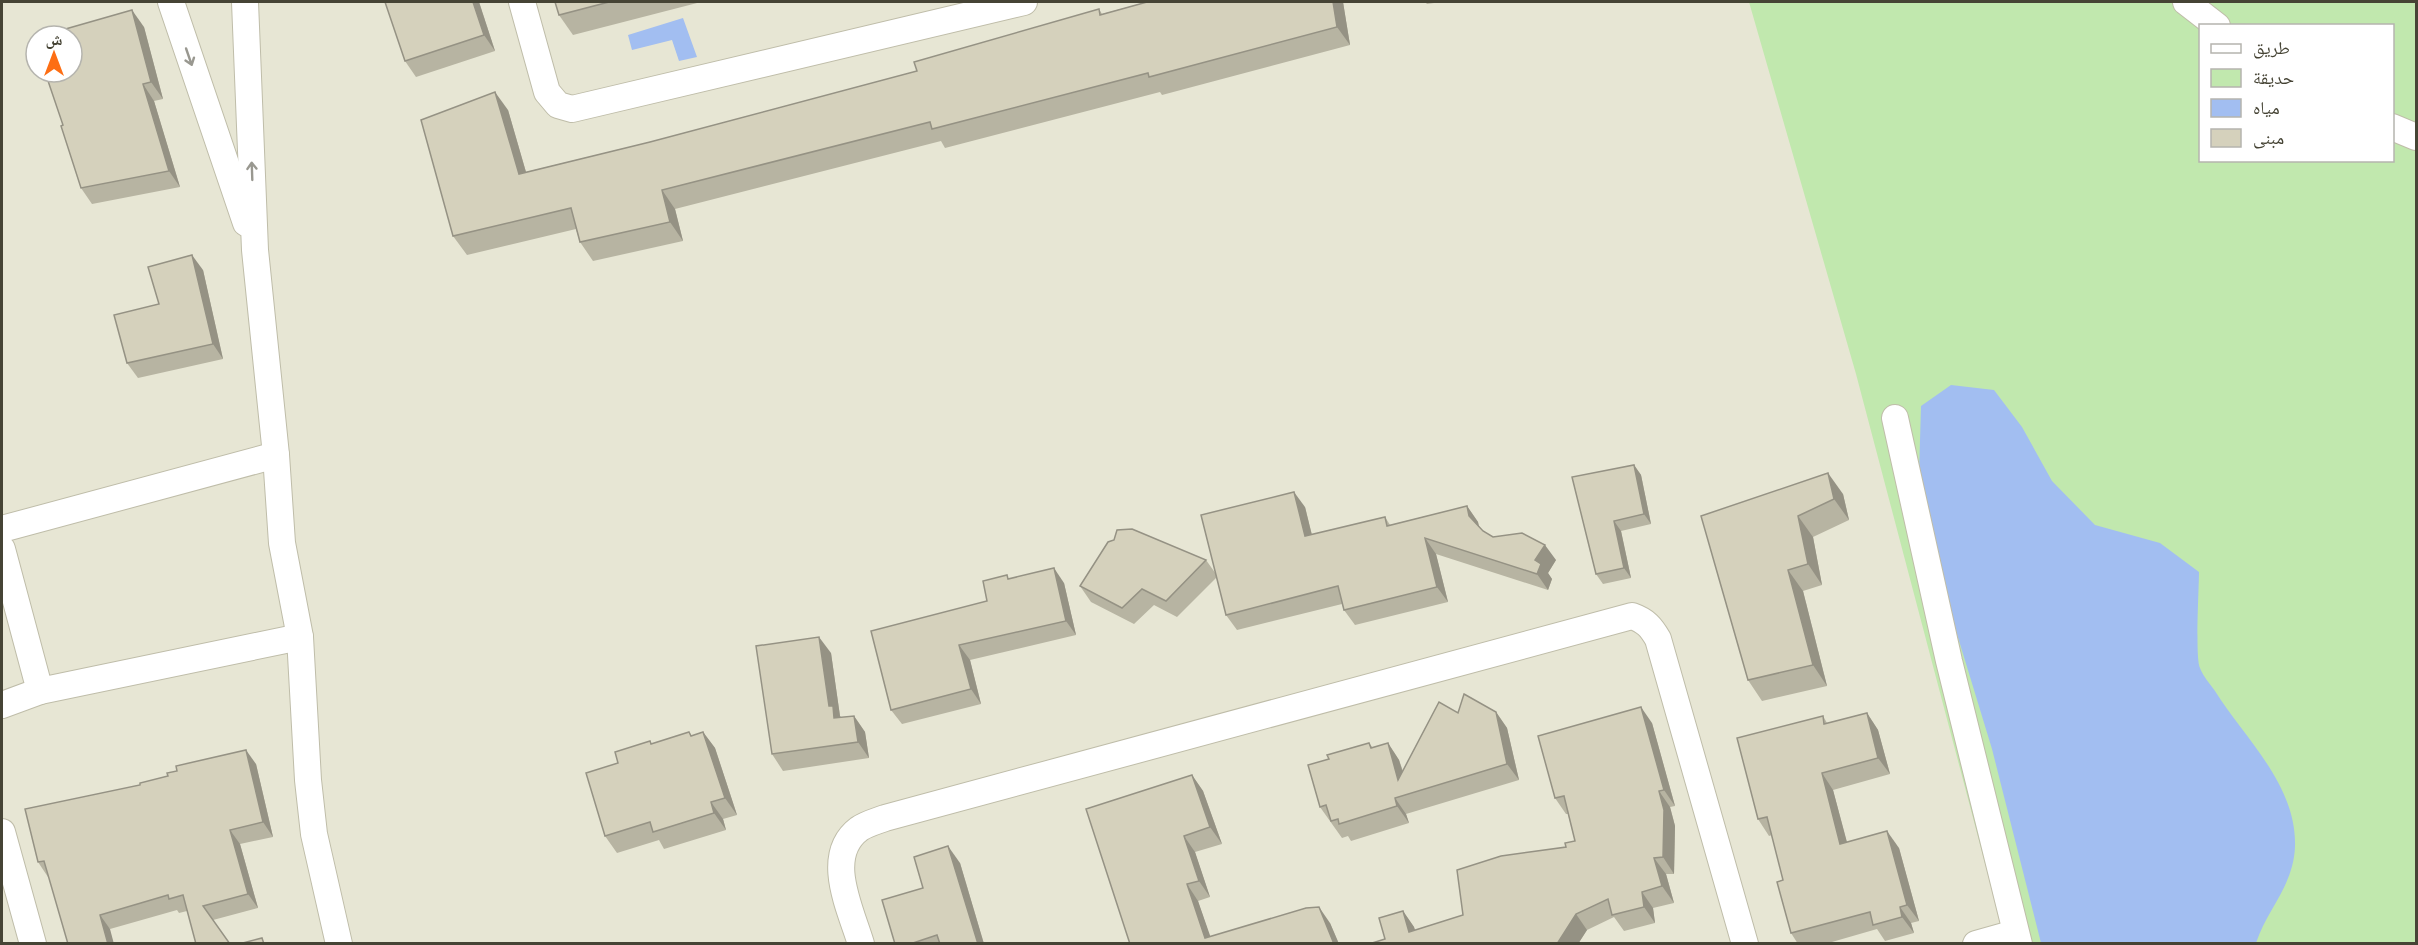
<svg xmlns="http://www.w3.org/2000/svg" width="2418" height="945" viewBox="0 0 2418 945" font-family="Montserrat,'Noto Naskh Arabic',sans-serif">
  <rect width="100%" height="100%" fill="#f3f3e6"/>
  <path fill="#e7e6d4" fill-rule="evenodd" d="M2 2H2416V943L2 944ZM2200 26H2392V160H2200ZM36 36H72V72H36Z"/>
  <path fill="#c1e8ae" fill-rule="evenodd" d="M1749 2H2416V943H2006L1856 374ZM2200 26H2392V160H2200Z"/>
  <g fill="#a2bef1">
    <path d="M683 18 697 57 679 61 672 40 632 50 628 35Z"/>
    <path d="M1951 385 1994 390 2022 427 2052 481 2095 525 2160 543 2199 572C2199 589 2195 658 2200 668 2203 676 2210 684 2215 691 2245 739 2297 785 2295 847 2293 887 2267 909 2256 943H2041L1992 749 1946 598 1919 475 1921 406Z"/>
  </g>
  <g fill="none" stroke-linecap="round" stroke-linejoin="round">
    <defs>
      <g id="street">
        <path d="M171 2 246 223"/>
        <path d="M245 2 255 250 276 455 282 543 300 637 308 780 314 834 339 944"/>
        <path d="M522 2 547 92 558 105 572 109 1024 2"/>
        <path d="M2186 2 2217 26"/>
        <path d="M2392 127 2416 137"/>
        <path d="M1895 418 1949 661 2019 944"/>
        <path d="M2 529 276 455"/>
        <path d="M2 549 40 691 2 705"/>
        <path d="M40 691 300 637"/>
        <path d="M2 832 33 944"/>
        <path d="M861 944C851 910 823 856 859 829 866 824 877 821 885 818L1632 616C1646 621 1651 627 1658 639L1745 944"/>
        <path d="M1976 944 2015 933"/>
      </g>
    </defs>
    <use href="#street" stroke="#bfbda9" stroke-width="28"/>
    <use href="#street" stroke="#fff" stroke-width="26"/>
  </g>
  <g fill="#b7b4a2">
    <path d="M479 2 495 51 416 77 405 61Z"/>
    <path d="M555 2H701L573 35 559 15Z"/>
    <path d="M1147 2H1343L1350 45 1162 95 1160 92 945 148 941 141 675 209 683 241 593 261 580 242 576 229 467 255 453 236 508 110 526 172 650 142 917 71 1099 9 1102 14Z"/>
    <path d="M1425 2H1441L1427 4Z"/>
    <path d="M144 27 163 99 154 101 180 187 92 204 81 188Z"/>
    <path d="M203 270 223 359 138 378 127 363 159 304Z"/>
    <path d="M1634 465 1641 475 1651 524 1621 531 1631 578 1603 584 1596 574 1572 477Z"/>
    <path d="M1843 494 1849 520 1813 537 1822 585 1803 591 1827 686 1762 701 1748 680 1701 516Z"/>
    <path d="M1467 506 1478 522 1479 526 1483 531 1493 537 1556 560 1548 573 1552 579 1548 590 1436 554 1448 602 1355 625 1344 610 1342 604 1237 630 1226 615 1217 577 1177 617 1154 605 1134 624 1091 602 1080 586 1206 560 1216 574 1305 507 1312 535 1385 517 1390 525Z"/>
    <path d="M1010 579 1064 583 1076 635 970 660 981 704 902 724 891 710 987 601Z"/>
    <path d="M831 653 840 716 841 718 854 716 865 732 869 758 783 771 772 754Z"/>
    <path d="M1496 712 1507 728 1519 780 1406 814 1409 823 1351 841 1348 836 1342 838 1320 807 1329 759 1369 743 1373 748 1388 743 1399 760 1403 771 1458 713Z"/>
    <path d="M1867 713 1878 730 1890 774 1833 790 1847 843 1899 848 1919 921 1911 923 1914 933 1885 941 1877 929 1825 944H1798L1791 933 1783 880 1772 835 1769 836 1758 819 1823 716 1827 723Z"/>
    <path d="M1652 723 1675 806 1670 807 1675 826 1674 874H1666L1674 903 1653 908 1655 923 1624 931 1614 917 1587 930 1578 944H1369L1385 939 1403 911 1414 927 1415 930 1463 915 1575 841 1568 814H1566L1555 798Z"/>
    <path d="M689 732 692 736 703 732 715 748 737 815 723 819 726 830 664 849 659 840 617 853 605 836 618 763 650 741 652 744Z"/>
    <path d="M256 764 273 837 240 844 258 908 213 920 187 911 179 913 177 910 110 929 48 877 38 862Z"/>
    <path d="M1192 775 1203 791 1222 844 1195 852 1210 897 1198 901 1210 937 1330 923 1339 944H1130Z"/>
    <path d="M960 863 984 944H895L923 888Z"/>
  </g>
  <g fill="#959284">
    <path d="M473 2H479L495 51 484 35Z"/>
    <path d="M1333 2H1343L1350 45 1337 27Z"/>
    <path d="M132 10 144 27 163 99 151 82Z"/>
    <path d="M143 84 154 101 180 187 169 171Z"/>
    <path d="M495 92 508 110 532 193 519 174Z"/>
    <path d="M662 190 675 209 683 241 670 222Z"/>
    <path d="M192 255 203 270 223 359 213 344Z"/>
    <path d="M1634 465 1641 475 1651 524 1644 514Z"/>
    <path d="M1828 473 1843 494 1849 520 1834 499Z"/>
    <path d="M1294 492 1305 507 1316 552 1305 536Z"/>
    <path d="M1467 506 1478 522 1480 532 1469 516Z"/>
    <path d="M1798 516 1813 537 1822 585 1808 564Z"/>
    <path d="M1614 521 1621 531 1631 578 1624 568Z"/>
    <path d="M1425 538 1436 554 1448 602 1437 587Z"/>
    <path d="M1545 545 1556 560 1548 573 1552 579 1548 590 1537 574 1535 560Z"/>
    <path d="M1054 568 1064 583 1076 635 1066 621Z"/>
    <path d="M1788 570 1803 591 1827 686 1813 665Z"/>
    <path d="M819 637 831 653 840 716 844 722 834 718 829 706Z"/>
    <path d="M959 645 970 660 981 704 971 689Z"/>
    <path d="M1641 707 1652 723 1675 806 1664 790Z"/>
    <path d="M1496 712 1507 728 1519 780 1507 764Z"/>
    <path d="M1867 713 1878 730 1890 774 1878 758Z"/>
    <path d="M854 716 865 732 869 758 858 742Z"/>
    <path d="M703 732 715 748 737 815 725 798Z"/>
    <path d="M1388 743 1399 760 1409 793 1398 780Z"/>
    <path d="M246 750 256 764 273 837 263 822Z"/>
    <path d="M1822 773 1833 790 1852 861 1840 844Z"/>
    <path d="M1192 775 1203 791 1222 844 1210 827Z"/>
    <path d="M1659 791 1670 807 1675 826 1674 874 1663 857Z"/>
    <path d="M1395 798 1406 814 1409 823 1397 806Z"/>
    <path d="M711 802 723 819 726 830 714 813Z"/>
    <path d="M230 830 240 844 258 908 248 894Z"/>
    <path d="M1887 831 1899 848 1919 921 1907 905Z"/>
    <path d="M1184 836 1195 852 1210 897 1199 881Z"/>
    <path d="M948 846 960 863 984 944H978Z"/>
    <path d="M1654 858 1666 874 1674 903 1662 886Z"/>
    <path d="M1187 884 1198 901 1213 944 1205 938Z"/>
    <path d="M1642 892 1653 908 1655 923 1644 907Z"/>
    <path d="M1319 907 1330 923 1339 944H1334Z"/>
    <path d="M1900 907 1911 923 1914 933 1902 917Z"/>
    <path d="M1403 911 1414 927 1419 944 1409 932Z"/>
    <path d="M1576 914 1587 930 1578 944H1557Z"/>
    <path d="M100 915 110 929 114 944H108Z"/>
  </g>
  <g fill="#d5d1bc" stroke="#959284" stroke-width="1.5">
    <path d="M385 2H473L484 35 405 61Z"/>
    <path d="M555 2H609L559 15Z"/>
    <path d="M1147 2H1333L1337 27 1149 77 1148 73 932 129 930 122 662 190 670 222 580 242 571 208 453 236 421 120 495 92 519 174 650 142 917 71 914 62 1099 9 1100 15Z"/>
    <path d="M132 10 151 82 143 84 169 171 81 188 61 126 63 125 45 72H72V36H41Z"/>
    <path d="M192 255 213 344 127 363 114 315 159 304 148 267Z"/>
    <path d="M1634 465 1644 514 1614 521 1624 568 1596 574 1572 477Z"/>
    <path d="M1828 473 1834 499 1798 516 1808 564 1788 570 1813 665 1748 680 1701 516Z"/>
    <path d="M1294 492 1305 536 1385 517 1387 526 1467 506 1469 516 1483 531 1493 537 1522 533 1545 545 1535 560 1541 564 1537 574 1425 538 1437 587 1344 610 1338 586 1226 615 1201 515Z"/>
    <path d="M1132 529 1206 560 1166 601 1142 589 1122 608 1080 586 1108 542 1114 540 1117 530Z"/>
    <path d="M1054 568 1066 621 959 645 971 689 891 710 871 631 987 601 983 581 1007 575 1008 579Z"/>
    <path d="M819 637 829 706H833L834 718 854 716 858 742 772 754 756 646Z"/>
    <path d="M1464 694 1496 712 1507 764 1395 798 1397 806 1339 824 1338 819 1331 821 1326 805 1320 807 1308 765 1329 759 1327 755 1369 743 1371 748 1388 743 1398 780 1439 702 1458 713Z"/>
    <path d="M1641 707 1664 790 1659 791 1664 810 1663 857 1654 858 1662 886 1642 892 1644 907 1612 915 1608 899 1576 914 1557 944H1369L1385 939 1379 918 1403 911 1409 932 1463 915 1457 870 1501 856 1566 847 1565 843 1575 841 1564 796 1555 798 1538 736Z"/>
    <path d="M1867 713 1878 758 1822 773 1840 844 1887 831 1907 905 1900 907 1902 917 1873 925 1870 912 1791 933 1777 882 1783 880 1767 817 1758 819 1737 738 1823 716 1824 724Z"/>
    <path d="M689 732 691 736 703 732 725 798 711 802 714 813 653 832 650 822 605 836 586 773 618 763 615 752 650 741 651 744Z"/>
    <path d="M246 750 263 822 230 830 248 894 203 906 230 944H196L183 895 169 899 168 895 100 915 108 944H68L44 861 38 862 25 809 140 785V783L168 776 167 773 177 771 176 766Z"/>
    <path d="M1192 775 1210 827 1184 836 1199 881 1187 884 1205 938 1306 908 1319 907 1334 944H1130L1086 809Z"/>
    <path d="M948 846 978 944H940L937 935 910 944H895L882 900 923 888 914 857Z"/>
    <path d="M262 938 264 944H239Z"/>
  </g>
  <defs><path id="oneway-shaft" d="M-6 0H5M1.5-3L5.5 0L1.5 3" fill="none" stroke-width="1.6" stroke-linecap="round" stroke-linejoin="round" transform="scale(1.5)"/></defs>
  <g stroke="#999890">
    <use href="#oneway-shaft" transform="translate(189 57) rotate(71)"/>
    <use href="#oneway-shaft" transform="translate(252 171) rotate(-92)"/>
  </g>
  <rect width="2418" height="945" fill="none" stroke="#464435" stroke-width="6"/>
  <rect x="2199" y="24" width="195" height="138" fill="#ffffff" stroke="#b5b4ae" stroke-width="1.5"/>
  <rect x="2211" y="44" width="30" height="9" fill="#ffffff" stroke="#b5b4ae" stroke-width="1.5"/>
  <text x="2253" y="54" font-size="18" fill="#464435">طريق</text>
  <rect x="2211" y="69" width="30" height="18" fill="#c1e8ae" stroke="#b5b4ae" stroke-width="1.5"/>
  <text x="2253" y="84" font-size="18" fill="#464435">حديقة</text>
  <rect x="2211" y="99" width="30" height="18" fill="#a2bef1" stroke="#b5b4ae" stroke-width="1.5"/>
  <text x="2253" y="114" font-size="18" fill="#464435">مياه</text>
  <rect x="2211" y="129" width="30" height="18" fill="#d5d1bc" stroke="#b5b4ae" stroke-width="1.5"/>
  <text x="2253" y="144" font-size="18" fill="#464435">مبنى</text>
  <g transform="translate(54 54)"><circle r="28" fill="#ffffff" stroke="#b5b4ae" stroke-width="1.5"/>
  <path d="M0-4.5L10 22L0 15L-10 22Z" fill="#fd6e14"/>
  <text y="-9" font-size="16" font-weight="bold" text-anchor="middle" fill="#464435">ش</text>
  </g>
</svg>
